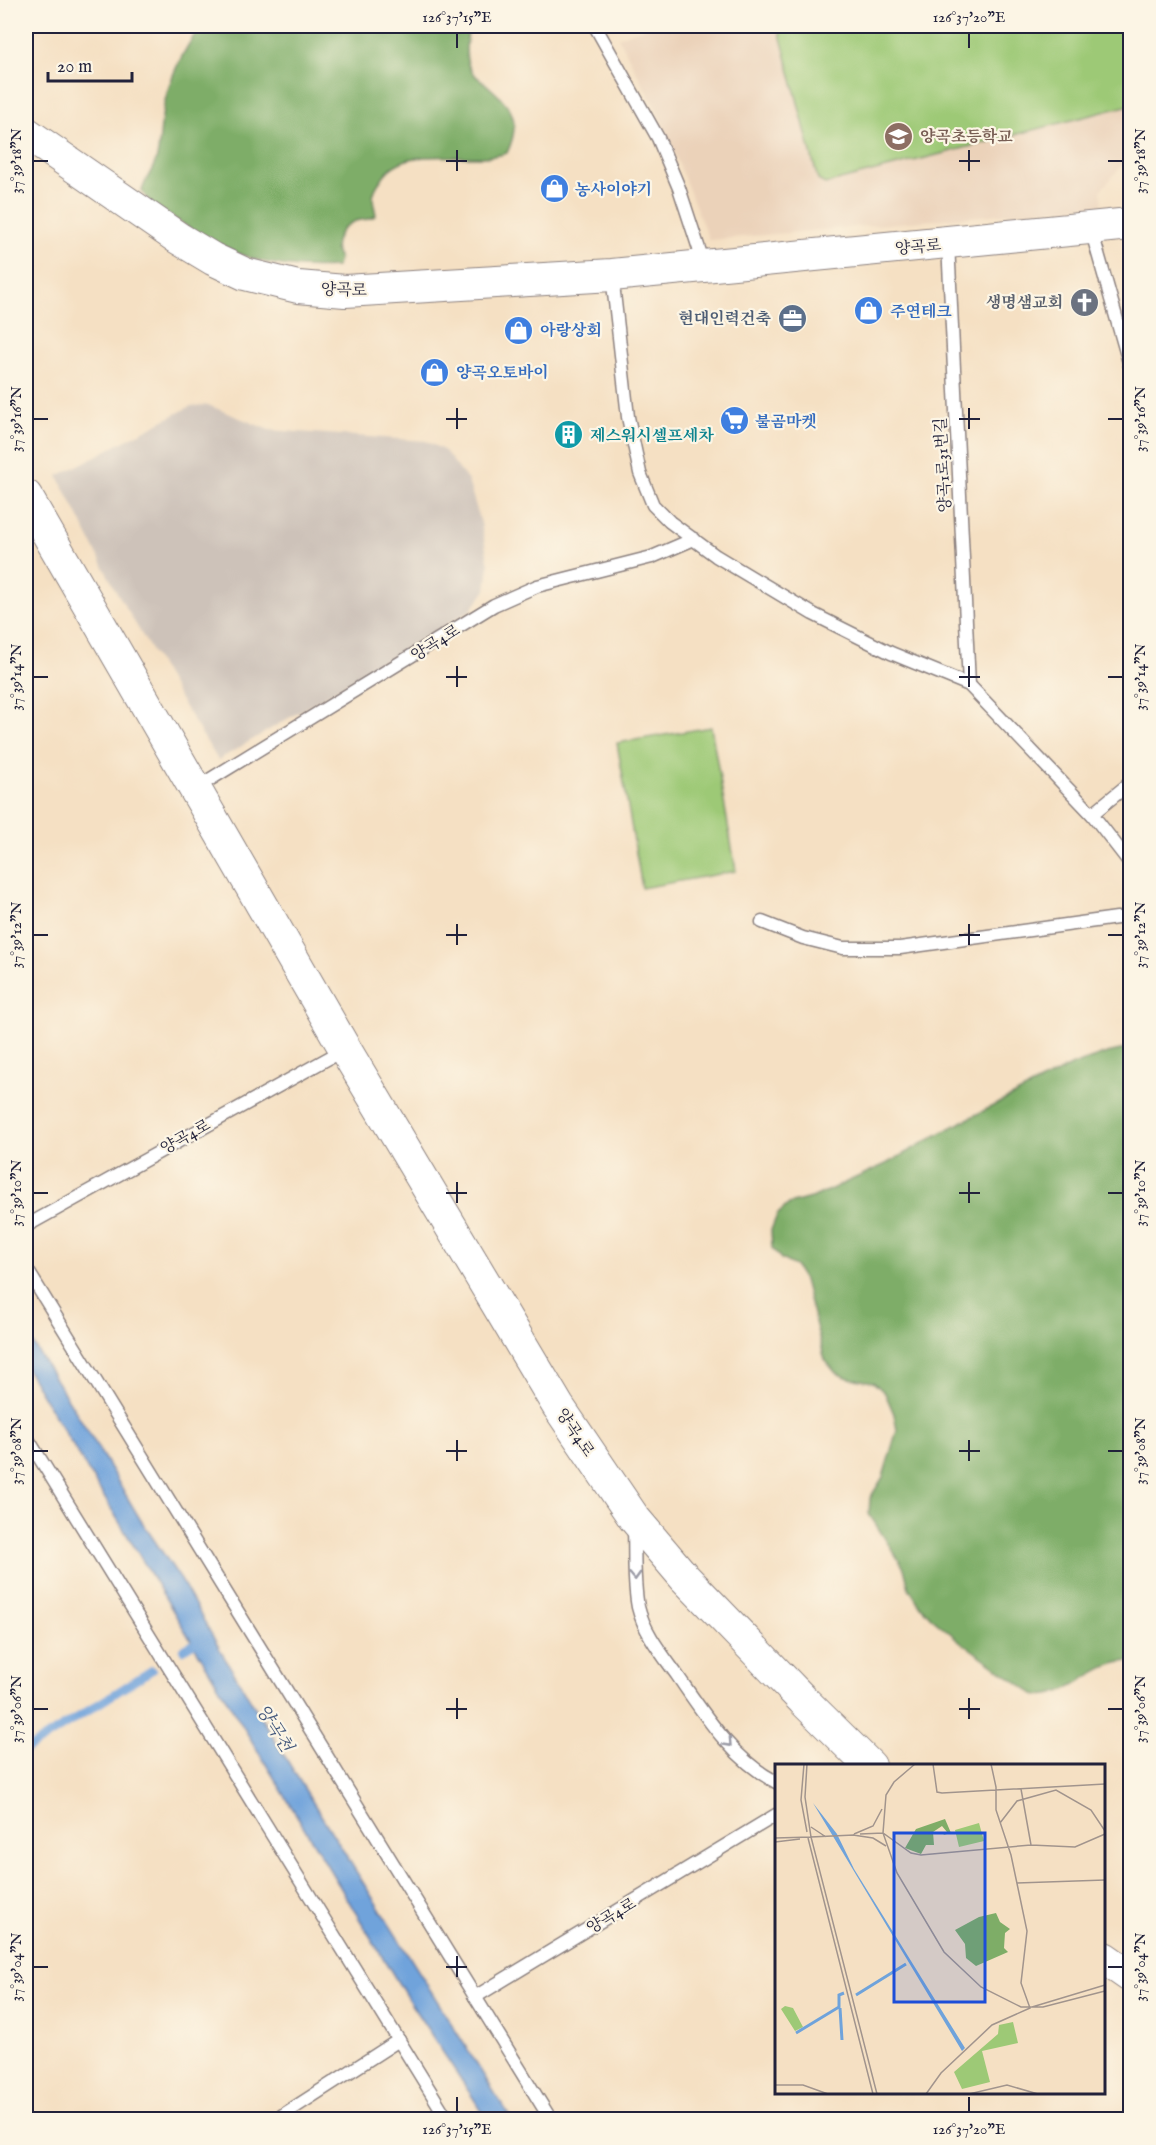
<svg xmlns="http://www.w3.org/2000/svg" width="1156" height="2145" viewBox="0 0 1156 2145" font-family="'IM FELL English','Noto Serif KR',serif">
  <rect width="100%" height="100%" fill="#fcf5e5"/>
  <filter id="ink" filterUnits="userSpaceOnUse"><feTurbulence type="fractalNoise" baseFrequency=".0167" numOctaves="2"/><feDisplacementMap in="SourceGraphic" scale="12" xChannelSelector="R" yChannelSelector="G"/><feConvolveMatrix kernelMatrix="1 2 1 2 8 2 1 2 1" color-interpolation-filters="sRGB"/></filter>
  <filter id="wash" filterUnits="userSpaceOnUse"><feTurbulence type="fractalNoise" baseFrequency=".008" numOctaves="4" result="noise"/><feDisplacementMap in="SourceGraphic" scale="24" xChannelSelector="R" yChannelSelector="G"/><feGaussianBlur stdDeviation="1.35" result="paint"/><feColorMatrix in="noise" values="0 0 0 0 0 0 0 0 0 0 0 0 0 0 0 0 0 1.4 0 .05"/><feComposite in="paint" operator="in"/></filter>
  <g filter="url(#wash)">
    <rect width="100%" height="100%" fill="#f5e0c3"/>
    <path fill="#ebd2b9" d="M650 26H1130V156L1101 190 1102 205 709 240 660 117 618 37Z"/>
    <path fill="#cdc2b9" d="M208 405 269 430 426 441 445 451 468 481 481 523 489 565 486 590 471 610 218 760 181 701 115 589 58 476 191 406Z"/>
    <g fill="#9dc976" stroke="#607658" stroke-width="1.5">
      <path d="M778 26H1122L1130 58V105L825 184 818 180Z"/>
      <path d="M711 727 736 871 642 888 617 743Z"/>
    </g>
    <g fill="#7ead67" stroke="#506851" stroke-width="1.5">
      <path d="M201 26H470C466 38 463 60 472 72 475 76 481 80 486 84 511 106 523 119 507 153 468 166 404 140 381 180 377 185 374 190 373 197 373 203 375 209 376 215 368 222 362 218 353 222 339 228 330 246 339 258L337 267C272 271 234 257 180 222 165 213 150 206 142 191 145 179 155 167 157 157 161 139 160 119 165 101 171 74 185 48 201 26Z"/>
      <path d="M1130 1048V1661C1095 1663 1077 1691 1048 1695 1044 1696 1038 1695 1034 1694L961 1642 931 1617 919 1604 909 1588 904 1568 869 1514 870 1498 883 1477 897 1430 894 1414 885 1393 873 1382 849 1378 836 1373 825 1360 804 1280 795 1266 781 1259 772 1248 771 1230 777 1215 789 1204 814 1197 886 1164 946 1130 1073 1065 1107 1053Z"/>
    </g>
    <path fill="#6fa3db" stroke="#48628b" stroke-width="1.5" d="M26 1333 91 1436 140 1519 181 1580 226 1660 304 1788 511 2119H487L411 2004 26 1368Z"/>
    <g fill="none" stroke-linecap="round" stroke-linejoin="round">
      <g stroke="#6fa3db" stroke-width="8">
        <path d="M183 1650 200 1640"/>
        <path d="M26 1750 152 1670"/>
      </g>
    </g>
  </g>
  <g filter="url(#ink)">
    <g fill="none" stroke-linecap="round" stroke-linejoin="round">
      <defs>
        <g id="lane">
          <path d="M595 26 658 138 679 188 704 264"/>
          <path d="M1091 229 1130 366"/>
          <path d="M948 243 969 685"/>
          <path d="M612 275 628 417 640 473 653 505 670 522 716 556 813 614 891 653 969 685 1092 814 1130 863"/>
          <path d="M196 788 494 605 537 586 652 557 694 539"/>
          <path d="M1092 814 1130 783"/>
          <path d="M762 922 803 938 843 948H900L1117 918H1130"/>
          <path d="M26 1226 345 1049"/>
          <path d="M26 1268 551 2120"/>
          <path d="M26 1436 448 2120"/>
          <path d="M634 1528C635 1554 633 1581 638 1607 644 1632 662 1654 677 1675 704 1714 732 1759 776 1782"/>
          <path d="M475 1997 776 1815"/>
          <path d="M275 2120 399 2040"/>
        </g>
        <g id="secondary">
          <path d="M26 133 178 238 213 259 245 274 298 287 345 291 612 275 1130 224"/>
          <path d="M26 496 345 1049 558 1406 634 1518 685 1578 803 1700 870 1766"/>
          <path d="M1104 1958 1130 1976"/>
        </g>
      </defs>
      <use href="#lane" stroke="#8c817f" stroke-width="15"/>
      <use href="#secondary" stroke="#8c817f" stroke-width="34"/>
      <use href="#lane" stroke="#fff" stroke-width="12"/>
      <use href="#secondary" stroke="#fff" stroke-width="32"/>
    </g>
    <defs><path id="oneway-chevron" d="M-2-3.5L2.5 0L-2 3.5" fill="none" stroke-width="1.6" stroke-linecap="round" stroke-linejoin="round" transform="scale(1.5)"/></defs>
    <g stroke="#9c9ca7">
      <use href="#oneway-chevron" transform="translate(635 1576) rotate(88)"/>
      <use href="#oneway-chevron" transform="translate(728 1743) rotate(47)"/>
    </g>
  </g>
  <path fill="none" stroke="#22223b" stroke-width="2" d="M457 33V48M969 33V48M457 150V171M969 150V171M33 161H48M446 161H467M959 161H980M1108 161H1123M457 408V429M969 408V429M33 419H48M446 419H467M959 419H980M1108 419H1123M457 666V687M969 666V687M33 677H48M446 677H467M959 677H980M1108 677H1123M457 924V945M969 924V945M33 935H48M446 935H467M959 935H980M1108 935H1123M457 1182V1203M969 1182V1203M33 1193H48M446 1193H467M959 1193H980M1108 1193H1123M457 1440V1461M969 1440V1461M33 1451H48M446 1451H467M959 1451H980M1108 1451H1123M457 1698V1719M969 1698V1719M33 1709H48M446 1709H467M959 1709H980M1108 1709H1123M457 1956V1977M33 1967H48M446 1967H467M1108 1967H1123M457 2097V2112M969 2097V2112"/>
  <defs>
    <symbol id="school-disc" viewBox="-11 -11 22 22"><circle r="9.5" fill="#8d6e63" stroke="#fcf5e5"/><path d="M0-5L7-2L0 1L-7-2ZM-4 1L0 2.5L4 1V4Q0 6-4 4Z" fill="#fff"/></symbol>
    <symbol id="shop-disc" viewBox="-11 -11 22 22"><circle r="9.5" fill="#3f7fe0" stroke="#fcf5e5"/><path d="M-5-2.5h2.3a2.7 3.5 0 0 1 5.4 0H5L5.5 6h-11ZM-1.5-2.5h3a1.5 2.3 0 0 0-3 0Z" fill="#fff"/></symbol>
    <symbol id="church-disc" viewBox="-11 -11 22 22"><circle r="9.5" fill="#6b7280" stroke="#fcf5e5"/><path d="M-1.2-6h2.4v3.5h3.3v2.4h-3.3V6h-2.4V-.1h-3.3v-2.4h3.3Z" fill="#fff"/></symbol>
    <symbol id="office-disc" viewBox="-11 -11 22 22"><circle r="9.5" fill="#5c6f8a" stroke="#fcf5e5"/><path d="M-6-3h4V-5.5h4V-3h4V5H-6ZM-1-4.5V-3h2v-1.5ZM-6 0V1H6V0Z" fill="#fff"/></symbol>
    <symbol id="supermarket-disc" viewBox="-11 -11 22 22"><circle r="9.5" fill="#3f7fe0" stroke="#fcf5e5"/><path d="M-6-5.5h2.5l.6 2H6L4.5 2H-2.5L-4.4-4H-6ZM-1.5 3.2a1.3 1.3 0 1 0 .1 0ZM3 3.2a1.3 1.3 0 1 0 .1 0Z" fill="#fff"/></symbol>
    <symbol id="building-disc" viewBox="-11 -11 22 22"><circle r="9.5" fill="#0f9aa8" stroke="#fcf5e5"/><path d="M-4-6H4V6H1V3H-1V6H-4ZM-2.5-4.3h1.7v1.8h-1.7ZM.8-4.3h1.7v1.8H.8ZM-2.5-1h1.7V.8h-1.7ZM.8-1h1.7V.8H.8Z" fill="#fff"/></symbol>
  </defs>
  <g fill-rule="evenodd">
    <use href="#school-disc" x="882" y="120" width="33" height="33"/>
    <use href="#shop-disc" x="538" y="172" width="33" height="33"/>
    <use href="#church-disc" x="1068" y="286" width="33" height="33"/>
    <use href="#shop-disc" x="852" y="294" width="33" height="33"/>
    <use href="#office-disc" x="776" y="302" width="33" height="33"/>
    <use href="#shop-disc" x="502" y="314" width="33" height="33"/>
    <use href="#shop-disc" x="418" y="356" width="33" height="33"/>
    <use href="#supermarket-disc" x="718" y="404" width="33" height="33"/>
    <use href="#building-disc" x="552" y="418" width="33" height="33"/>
  </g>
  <g text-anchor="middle" stroke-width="4.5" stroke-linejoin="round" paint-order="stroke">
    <g font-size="16" font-weight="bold" fill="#785e54" stroke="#fcf5e5" text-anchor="start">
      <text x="920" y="142">양곡초등학교</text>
    </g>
    <g font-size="16" font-weight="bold" fill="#366cbe" stroke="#fcf5e5" text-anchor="start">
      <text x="575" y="195">농사이야기</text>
      <text x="890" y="317">주연테크</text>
      <text x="540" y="336">아랑상회</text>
      <text x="456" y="378">양곡오토바이</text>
      <text x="755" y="427">불곰마켓</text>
    </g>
    <g font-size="16" fill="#22223b" stroke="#fcf5e5">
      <text transform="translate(918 246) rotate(-5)" y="6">양곡로</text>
      <text transform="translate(344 289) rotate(1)" y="6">양곡로</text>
      <text transform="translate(942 465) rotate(-93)" y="6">양곡1로31번길</text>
      <text transform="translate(435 642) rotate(-32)" y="6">양곡4로</text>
      <text transform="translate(185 1136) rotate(-29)" y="6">양곡4로</text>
      <text transform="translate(576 1432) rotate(56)" y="6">양곡4로</text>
      <text transform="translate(611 1915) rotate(-31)" y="6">양곡4로</text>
    </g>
    <g font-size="16" font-weight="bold" fill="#5b616d" stroke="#fcf5e5" text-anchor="end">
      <text x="1063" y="308">생명샘교회</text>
    </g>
    <g font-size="16" font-weight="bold" fill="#4e5e75" stroke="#fcf5e5" text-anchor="end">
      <text x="771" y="324">현대인력건축</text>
    </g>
    <g font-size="16" font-weight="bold" fill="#0d838f" stroke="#fcf5e5" text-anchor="start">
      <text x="590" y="441">제스워시셀프세차</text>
    </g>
    <g font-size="18" font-style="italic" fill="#41567b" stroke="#fcf5e5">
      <text transform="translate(275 1728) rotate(58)" y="6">양곡천</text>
    </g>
  </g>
  <g transform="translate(775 1764)">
    <rect width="330" height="330" fill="#f5e0c3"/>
    <path d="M204 59 209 77 184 83 180 66ZM10 242 18 244 28 263 20 267 6 245ZM238 258 243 279 207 287 215 318 187 325 179 308 223 270 224 261Z" fill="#9dc976"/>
    <path d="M170 55 176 69 168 71 172 68 167 62 158 68 159 81H151L146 90 130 84 141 65ZM221 149 225 158 235 165 230 169 229 184 233 188 201 202 191 194 190 180 180 166 204 153Z" fill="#7ead67"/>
    <path d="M38 39 62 70 79 105 190 284 187 287Z" fill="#6fa3db"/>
    <path fill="none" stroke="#6fa3db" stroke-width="3" d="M81 231 131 200M65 244 67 276M21 269 64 243V231L69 229"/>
    <path fill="none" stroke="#a1948d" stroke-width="1.5" d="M29 0 26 36 32 68M140 0 119 18 111 31 108 69 122 109 169 188 206 223 246 243H268L330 227M158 0 162 28 167 29 330 20M246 25 256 81M225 59 242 37 281 26 316 46 330 67M36 63 51 73M79 70 98 62 107 45M85 70 108 69 136 89 146 91 256 81 300 83 330 70M78 71 98 74 111 82M79 71 36 73 102 330M0 74 36 73 30 33 32 0M33 74 98 330M0 78 25 75M242 119 330 116M257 243 330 221M0 321H28L53 330M151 330 166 309 217 261 255 244 246 219 252 167 236 91 221 46V23L216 0M194 330 232 321 263 330"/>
    <path fill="#1d4ed8" fill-opacity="0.15" stroke="#1d4ed8" stroke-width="3" d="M119 69H210V238H119Z"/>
    <rect width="330" height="330" fill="none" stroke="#22223b" stroke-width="3"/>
  </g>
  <rect width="1156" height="2145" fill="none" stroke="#fcf5e5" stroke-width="66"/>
  <path d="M48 72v9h84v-9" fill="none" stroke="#22223b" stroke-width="3"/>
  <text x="57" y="72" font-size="18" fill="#22223b" stroke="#fcf5e5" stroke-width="4.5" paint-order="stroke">20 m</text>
  <rect x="33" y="33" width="1090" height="2079" fill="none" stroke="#22223b" stroke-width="2"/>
  <g font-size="15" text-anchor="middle" fill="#22223b">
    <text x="457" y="22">126°37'15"E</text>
    <text x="969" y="22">126°37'20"E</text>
    <text transform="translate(16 161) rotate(-90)" y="5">37°39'18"N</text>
    <text transform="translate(1140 161) rotate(-90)" y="5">37°39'18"N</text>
    <text transform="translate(16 419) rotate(-90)" y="5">37°39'16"N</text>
    <text transform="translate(1140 419) rotate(-90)" y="5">37°39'16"N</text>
    <text transform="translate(16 677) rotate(-90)" y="5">37°39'14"N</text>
    <text transform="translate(1140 677) rotate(-90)" y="5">37°39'14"N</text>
    <text transform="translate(16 935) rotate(-90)" y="5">37°39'12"N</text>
    <text transform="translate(1140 935) rotate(-90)" y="5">37°39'12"N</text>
    <text transform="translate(16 1193) rotate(-90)" y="5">37°39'10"N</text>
    <text transform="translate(1140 1193) rotate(-90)" y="5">37°39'10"N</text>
    <text transform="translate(16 1451) rotate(-90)" y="5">37°39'08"N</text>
    <text transform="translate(1140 1451) rotate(-90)" y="5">37°39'08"N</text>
    <text transform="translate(16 1709) rotate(-90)" y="5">37°39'06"N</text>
    <text transform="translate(1140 1709) rotate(-90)" y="5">37°39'06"N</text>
    <text transform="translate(16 1967) rotate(-90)" y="5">37°39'04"N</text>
    <text transform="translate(1140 1967) rotate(-90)" y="5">37°39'04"N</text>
    <text x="457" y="2134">126°37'15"E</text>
    <text x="969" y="2134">126°37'20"E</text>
  </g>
</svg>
